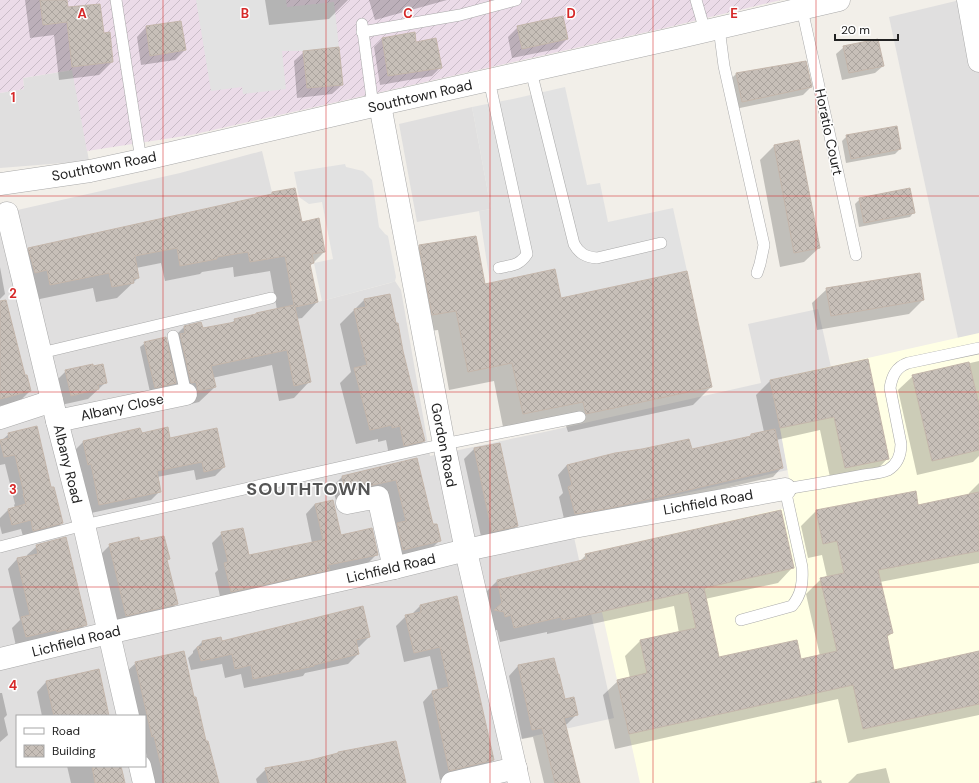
<svg xmlns="http://www.w3.org/2000/svg" width="979" height="783" viewBox="0 0 979 783" font-family="'DM Sans',sans-serif">
  <defs>
    <pattern id="industrial-furrows" width="10" height="10" patternUnits="userSpaceOnUse"><rect width="10" height="10" fill="#ebdbe8"/><path d="M-1 1l2-2M0 10L10 0M9 11l2-2" fill="none" stroke="#c9bcc7"/></pattern>
    <pattern id="building-cross-hatch" width="8" height="8" patternUnits="userSpaceOnUse"><rect width="8" height="8" fill="#c7bfb8"/><path d="M0 0l8 8M0 8l8-8" fill="none" stroke="#aba49e"/></pattern>
  </defs>
  <rect width="100%" height="100%" fill="#f2efe9"/>
  <g fill="#e0dfdf" fill-rule="evenodd">
    <path d="M960 0H979V334L958 338 889 17Z"/>
    <path d="M73 70 89 161 0 168V93L24 89 23 78Z"/>
    <path d="M472 107 491 209 417 222 399 124Z"/>
    <path d="M262 151 272 192 287 269 294 288 298 307 318 302 390 283 395 281 401 290 430 456 549 431 761 383 748 324 818 309 831 367 770 380 780 427 788 470 570 519 614 718 498 744 507 783H0V214L180 173ZM17 716H145V766H17Z"/>
  </g>
  <path fill="url(#industrial-furrows)" d="M0 0H781L665 28 531 58 191 135 87 151 72 70 23 78 24 89 0 93Z"/>
  <path fill="#ffffe5" d="M979 333V783H640L602 612H599L585 554 794 506 780 428 770 380Z"/>
  <g fill="#e2e2e2">
    <path d="M196 0H286L287 7 334 2 339 47 303 51H282L286 89 243 94 242 87 211 91Z"/>
    <path d="M565 87 587 185 600 183 608 222 673 208 687 271 561 298 555 269 490 283 479 211 491 209 472 107 513 99Z"/>
    <path d="M345 164 346 167 363 171 372 180 379 227 385 234 388 236 396 277 395 281 393 282 322 301 314 263 333 259 322 202 309 204 299 197 294 172Z"/>
  </g>
  <g fill="#0003">
    <path d="M25 0H66L67 8 103 34 112 62 99 75 59 80 54 35 30 38Z"/>
    <path d="M265 0H348L329 19 269 25Z"/>
    <path d="M369 0H447L375 20Z"/>
    <path d="M146 27 185 50 175 60 141 65 137 37Z"/>
    <path d="M518 27 567 39 557 49 512 58 508 37Z"/>
    <path d="M382 39 416 44 441 67 432 76 380 85 374 47Z"/>
    <path d="M844 47 883 66 875 73 842 80 836 54Z"/>
    <path d="M304 52 342 85 332 94 297 98 294 61Z"/>
    <path d="M736 74 811 87 803 95 735 109 729 81Z"/>
    <path d="M847 136 900 149 895 154 846 163 842 141Z"/>
    <path d="M774 146 819 248 804 262 780 267 760 160Z"/>
    <path d="M860 199 914 212 910 217 859 227 855 204Z"/>
    <path d="M301 223 324 252 310 266 317 302 302 318 296 319 309 382 294 398 279 401 272 365 212 378 215 387 199 402 183 406 180 397 150 392 140 347 145 343 167 344 184 327 200 323 202 330 231 323 235 320 277 310 270 271 234 277 233 267 202 272 200 274 165 281 161 263 136 268 138 278 117 298 96 302 93 288 35 300 13 264 29 249Z"/>
    <path d="M420 246 484 285 560 299 711 387 693 405 568 432 564 420 504 432 494 381 449 390 438 330 414 333 401 265Z"/>
    <path d="M0 267 5 294 0 299Z"/>
    <path d="M827 289 923 300 909 314 817 330 812 303Z"/>
    <path d="M364 300 402 351 424 441 410 455 390 460 386 440 378 442V439L356 444 340 383 351 372 340 324Z"/>
    <path d="M0 329 25 377 30 391 20 401 0 406Z"/>
    <path d="M867 360 888 458 874 473 831 482 820 430 776 440 782 467 773 477 600 517 565 523 559 497 563 493 558 475 567 465 691 450 749 437 751 435 764 432 756 395 770 381Z"/>
    <path d="M979 361V456L973 462 917 475 898 390 913 376Z"/>
    <path d="M66 371 106 382 88 399 61 405 56 381Z"/>
    <path d="M9 434 50 489 62 523 52 533 24 540 21 529 2 534 0 526V518L8 510 15 508 14 505 15 504 5 464 0 465V441L2 440Z"/>
    <path d="M141 434 224 467 215 476 196 480 194 470 157 477 160 491 151 500 91 513 82 472 79 473 74 451 83 442Z"/>
    <path d="M499 444 517 526 507 536 482 541 464 459 474 449Z"/>
    <path d="M417 459 433 526 440 540 430 550 393 559 395 526 386 489 336 500 332 487 342 477Z"/>
    <path d="M979 483V563L880 582 892 633 886 638 893 671 979 652V715L848 743 838 699 615 749 603 695 618 681 630 678 625 656 640 641 679 633 674 606 547 634V632L500 642 497 630 490 631 482 596 497 581 579 562 586 555 792 568 778 583 705 599 718 658 800 661 820 656 806 594 821 579 827 577 822 555 808 558 801 526 816 511 915 493 918 506 969 495V493Z"/>
    <path d="M315 504 340 536 377 554 367 564 221 601 215 573 218 570 212 543 222 533 248 556 312 543 306 514Z"/>
    <path d="M139 543 168 559 167 561 177 603 167 613 117 625 100 555 110 545Z"/>
    <path d="M37 546 85 625 76 635 16 646 12 628 20 620 8 569 17 559 27 557V555Z"/>
    <path d="M456 597 493 760 484 770 440 780 423 702 432 692 438 691 430 656 404 662 396 626 406 616 411 615 420 606Z"/>
    <path d="M369 637 359 647H356L358 654 348 664 305 673 303 676 244 688 241 674 225 678 222 664 191 670 188 658 193 653V651L202 642H221Z"/>
    <path d="M136 663 194 698 205 742 218 783H153L145 748V716H136L126 672Z"/>
    <path d="M518 666 564 700 577 714 567 724 565 725 579 783H544L533 737 522 739 509 676Z"/>
    <path d="M46 682 108 716H42L37 692Z"/>
    <path d="M0 693H2L7 715 4 718 8 735 0 742Z"/>
    <path d="M311 761 405 783H257L256 779 266 769Z"/>
    <path d="M67 766H120L124 783H71Z"/>
    <path d="M886 768 890 783H848L857 774Z"/>
    <path d="M821 780 822 783H809Z"/>
  </g>
  <g fill="url(#building-cross-hatch)" stroke="#c4b6ab">
    <path d="M40 0H67L68 7 100 4 104 33 110 32 113 62 72 67 67 22 43 25Z"/>
    <path d="M563 16 568 39 522 49 517 26Z"/>
    <path d="M181 21 186 50 150 56 146 26Z"/>
    <path d="M415 32 416 42 436 38 442 68 388 76 382 38Z"/>
    <path d="M878 39 884 66 849 73 843 46Z"/>
    <path d="M339 47 343 85 307 88 303 51Z"/>
    <path d="M806 61 812 87 742 102 736 73Z"/>
    <path d="M897 126 901 149 851 159 846 135Z"/>
    <path d="M799 140 820 248 794 253 774 145Z"/>
    <path d="M295 188 302 222 319 218 325 252 312 254 314 263 310 264 318 302 295 307 311 382 294 386 287 350 211 366 216 387 198 391 196 382 191 383 180 334 185 333 184 326 201 322 203 328 235 322 234 319 256 314V313L294 305 285 256 250 262 248 252 217 257V259L180 266 177 248 135 256 139 278 133 279 134 283 112 287 109 273 50 285 47 270 35 273 28 248 272 194V192Z"/>
    <path d="M910 188 915 213 864 223 859 198Z"/>
    <path d="M476 236 485 284 555 269 561 298 687 271 712 387 586 414 583 402 523 414 512 363 468 372 456 311 432 315 419 245Z"/>
    <path d="M920 273 924 300 831 316 826 288Z"/>
    <path d="M390 294 396 323H398L403 351 425 441 404 446 400 426 392 428V425L370 430 354 368 367 365 358 328 354 309 366 307 364 299Z"/>
    <path d="M6 300 25 375H27L31 391 0 399V301Z"/>
    <path d="M166 337 176 383 155 388 144 342Z"/>
    <path d="M868 359 889 459 845 468 834 417 780 428 770 380Z"/>
    <path d="M969 362 979 405V450L932 461 912 375Z"/>
    <path d="M93 364V366L103 364 107 383 98 385 99 389 71 396 65 370Z"/>
    <path d="M37 426 51 487H54L63 523 33 531 31 520 12 525 8 509 26 504 23 494H24L15 455 4 457 0 440 9 438 8 433Z"/>
    <path d="M168 427 170 438 217 428 225 467 204 472 202 462 157 471 161 492 99 505 91 464 88 465 83 441 140 428 142 433Z"/>
    <path d="M775 429 783 468 611 508 575 514 568 487 572 485 567 465 615 453 642 449 689 439 692 449 751 436V434Z"/>
    <path d="M500 443 518 526 492 532 474 448Z"/>
    <path d="M417 458 433 524H437L441 541 403 550 397 523 406 521 396 480 345 491 342 476Z"/>
    <path d="M916 491 918 505 979 492V551L878 570 893 633 887 635 894 670 979 651V704L863 729 853 685 629 734 617 680 647 673 640 640 696 628 688 592 587 615 562 620 561 617 514 628 511 615 505 617 504 612 494 610 502 603 497 580 587 559 585 554 781 510 794 568 704 588 719 657 797 640 801 659 837 651 820 578 844 573 837 541 823 544 816 510Z"/>
    <path d="M333 500 341 535 372 528 378 555 328 565 330 570 231 592 224 563 228 562 221 532 243 528 249 555 323 540 315 504Z"/>
    <path d="M164 536 170 559 167 560 178 604 126 616 109 544 139 537 140 541Z"/>
    <path d="M66 537 87 625 57 632 56 630 26 637 21 617 30 615 17 558 38 554 36 545Z"/>
    <path d="M457 596 494 760 449 771 432 691 449 687 440 647 414 653 405 615 421 612 420 605Z"/>
    <path d="M363 606 370 637 356 640 359 654 314 665V666L253 679 251 665 235 669 232 654 201 661 197 647 203 646 202 641 221 637 222 641Z"/>
    <path d="M184 651 194 697H196L206 741H208L219 783H165L154 736 152 737 135 662Z"/>
    <path d="M554 658 558 674H559L565 699 574 697 578 715 564 718 580 783H555L542 728 532 730 518 665Z"/>
    <path d="M99 669 109 716H54L46 681Z"/>
    <path d="M396 741 406 783H269L265 768 311 760 338 753V752Z"/>
    <path d="M92 766H121L125 783H95Z"/>
  </g>
  <g fill="none" stroke-linecap="round" stroke-linejoin="round">
    <defs>
      <g id="service">
        <path d="M116 0 141 160"/>
        <path d="M696 0 705 31"/>
        <path d="M802 9 856 255"/>
        <path d="M362 24 373 106"/>
        <path d="M719 28 724 66 764 245 760 264 757 273"/>
        <path d="M362 32 460 15 516 0"/>
        <path d="M531 71 574 244C579 253 585 257 597 258L661 243"/>
        <path d="M489 80 527 254C519 266 512 265 499 268"/>
        <path d="M173 336 186 394"/>
        <path d="M41 353 271 298"/>
        <path d="M0 547 84 525 444 444 580 417"/>
        <path d="M741 620 792 606C802 594 803 582 802 567L785 489C811 485 838 480 864 475 871 474 881 473 888 470 898 464 901 455 901 444L890 388C892 376 896 367 908 363L979 348"/>
      </g>
      <g id="minor">
        <path d="M968 0 979 61"/>
        <path d="M380 105 444 444 468 560 519 783"/>
        <path d="M7 213 57 421 84 525 128 716"/>
        <path d="M0 418 52 401"/>
        <path d="M57 421 186 394"/>
        <path d="M347 503 378 497 394 568"/>
        <path d="M0 659 108 633 394 568 466 550 574 527 785 489"/>
        <path d="M140 766 144 783"/>
        <path d="M452 783 516 768"/>
      </g>
      <path id="tertiary" d="M0 184 90 171 141 160 373 106 676 38 839 0"/>
    </defs>
    <use href="#service" stroke="#a9a9a9" stroke-width="12"/>
    <use href="#minor" stroke="#a9a9a9" stroke-width="23"/>
    <use href="#tertiary" stroke="#a9a9a9" stroke-width="23"/>
    <use href="#service" stroke="#fff" stroke-width="11"/>
    <use href="#minor" stroke="#fff" stroke-width="22"/>
    <use href="#tertiary" stroke="#fff" stroke-width="22"/>
  </g>
  <path fill="none" stroke="#d62828" stroke-width="1" stroke-opacity="0.55" d="M163 0V783M326 0V783M490 0V783M653 0V783M816 0V783M0 196H979M0 392H979M0 587H979"/>
  <g text-anchor="middle" stroke-width="3" stroke-linejoin="round" paint-order="stroke">
    <g font-size="14" fill="#222" stroke="#fff">
      <text transform="translate(420 96) rotate(-13)" y="5">Southtown Road</text>
      <text transform="translate(829 132) rotate(78)" y="5">Horatio Court</text>
      <text transform="translate(104 166) rotate(-11)" y="5">Southtown Road</text>
      <text transform="translate(122 407) rotate(-12)" y="5">Albany Close</text>
      <text transform="translate(444 445) rotate(79)" y="5">Gordon Road</text>
      <text transform="translate(68 464) rotate(76)" y="5">Albany Road</text>
      <text transform="translate(708 502) rotate(-10)" y="5">Lichfield Road</text>
      <text transform="translate(391 568) rotate(-13)" y="5">Lichfield Road</text>
      <text transform="translate(76 641) rotate(-14)" y="5">Lichfield Road</text>
    </g>
    <g font-size="18" font-weight="bold" letter-spacing="1" fill="#555" stroke="#fff">
      <text x="309" y="495">SOUTHTOWN</text>
    </g>
  </g>
  <g font-size="13" text-anchor="middle" font-weight="bold" fill="#d62828" stroke="#fff" stroke-width="3" stroke-linejoin="round" paint-order="stroke">
    <text x="82" y="18">A</text>
    <text x="245" y="18">B</text>
    <text x="408" y="18">C</text>
    <text x="571" y="18">D</text>
    <text x="734" y="18">E</text>
    <text x="13" y="102">1</text>
    <text x="13" y="298">2</text>
    <text x="13" y="494">3</text>
    <text x="13" y="690">4</text>
  </g>
  <rect x="16" y="715" width="130" height="52" fill="#ffffff" stroke="#a7a7a7"/>
  <rect x="24" y="728" width="20" height="6" fill="#ffffff" stroke="#a7a7a7"/>
  <text x="52" y="735" font-size="12" fill="#222222">Road</text>
  <rect x="24" y="745" width="20" height="12" fill="url(#building-cross-hatch)" stroke="#a7a7a7"/>
  <text x="52" y="755" font-size="12" fill="#222222">Building</text>
  <path d="M835 34v6h63v-6" fill="none" stroke="#222222" stroke-width="2"/>
  <text x="841" y="34" font-size="12" fill="#222222" stroke="#ffffff" stroke-width="3" paint-order="stroke">20 m</text>
</svg>
